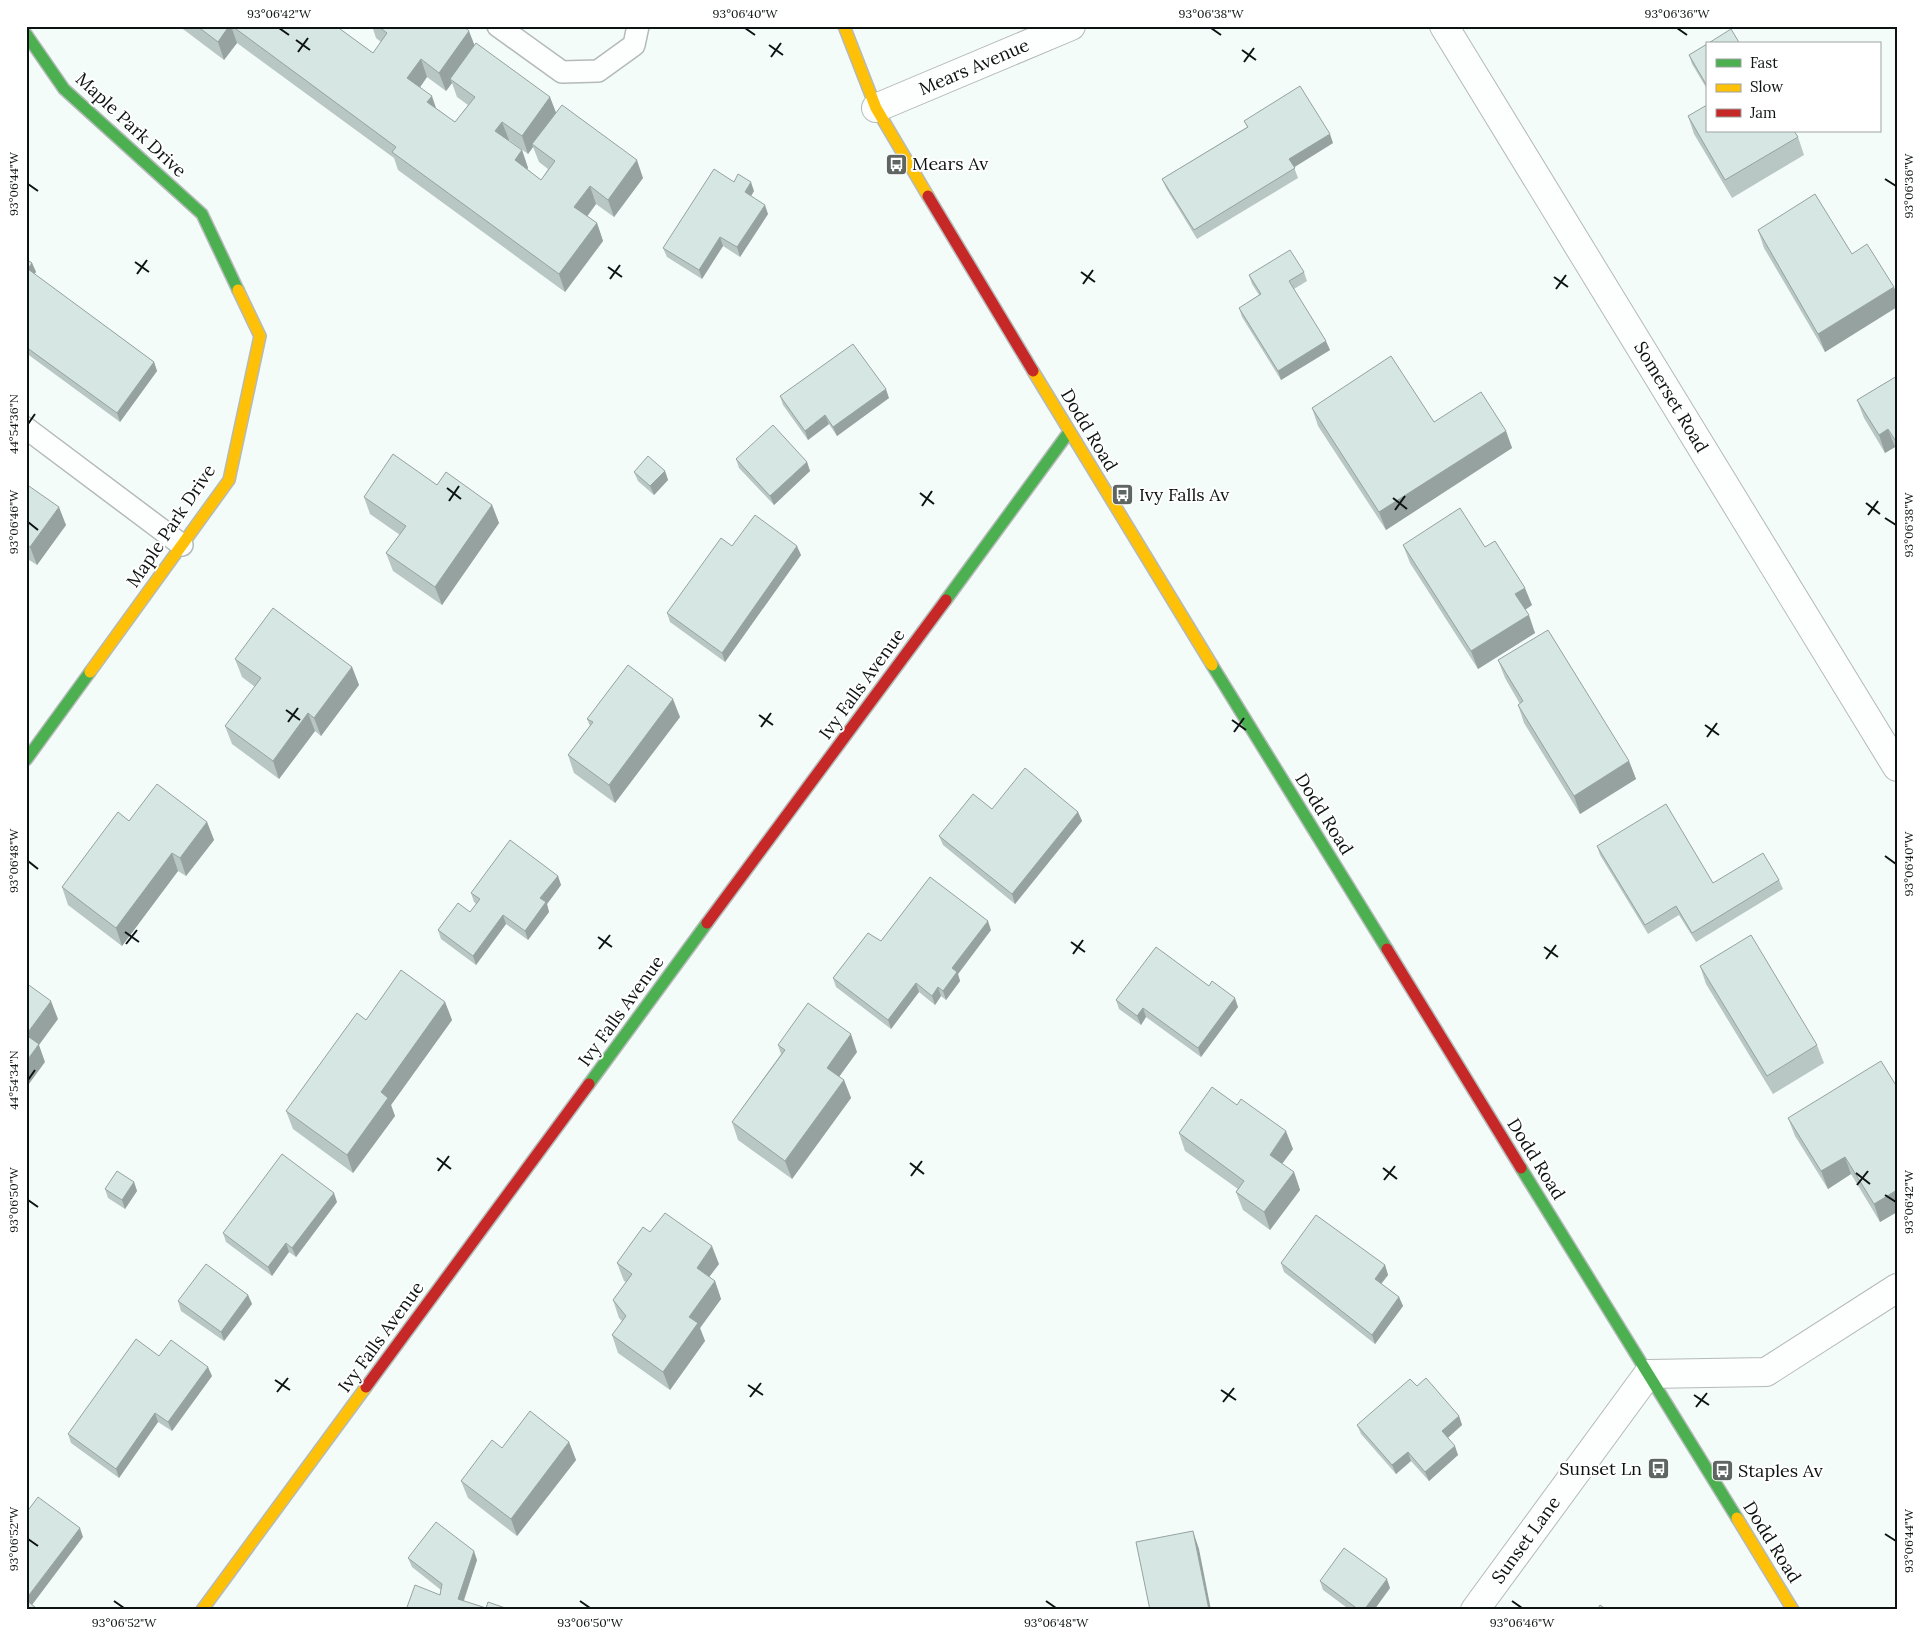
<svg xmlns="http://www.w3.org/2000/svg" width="1923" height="1636" viewBox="0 0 1923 1636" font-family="Lora,serif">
  <rect width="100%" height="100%" fill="#f4fcfa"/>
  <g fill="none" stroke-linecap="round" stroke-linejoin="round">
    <defs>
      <g id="lane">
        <path d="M498 26 562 72 598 71 634 45 638 26"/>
        <path d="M26 428 182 545"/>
      </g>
      <g id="street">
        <path d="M1444 26 1897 767"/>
        <path d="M876 108 1071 26"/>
        <path d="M1475 1610 1648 1374 1766 1372 1897 1288"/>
      </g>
      <g id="fast">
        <path d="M26 34 64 89 202 214 238 290"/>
        <path d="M946 600 1069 432"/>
        <path d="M1212 665 1387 949"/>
        <path d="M26 760 90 672"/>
        <path d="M589 1084 707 923"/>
        <path d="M1521 1168 1737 1518"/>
      </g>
      <g id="slow">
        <path d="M844 26 876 108 928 196"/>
        <path d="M1033 371 1212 665"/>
        <path d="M90 672 229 480 260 336 238 290"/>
        <path d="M1737 1518 1793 1610"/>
        <path d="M202 1610 366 1387"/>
      </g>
      <g id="jam">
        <path d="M928 196 1033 371"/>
        <path d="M707 923 946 600"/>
        <path d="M1387 949 1521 1168"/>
        <path d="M366 1387 589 1084"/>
      </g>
    </defs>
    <use href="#lane" stroke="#b4bab9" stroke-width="24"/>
    <use href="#street" stroke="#b4bab9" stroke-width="30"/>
    <use href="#fast" stroke="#b4bab9" stroke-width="14"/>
    <use href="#slow" stroke="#b4bab9" stroke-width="14"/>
    <use href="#jam" stroke="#b4bab9" stroke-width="14"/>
    <use href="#lane" stroke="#fdfffe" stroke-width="21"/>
    <use href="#street" stroke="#fdfffe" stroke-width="28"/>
    <use href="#fast" stroke="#4caf50" stroke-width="11"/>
    <use href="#slow" stroke="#ffc107" stroke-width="11"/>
    <use href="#jam" stroke="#c62828" stroke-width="11"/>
  </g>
  <g fill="#b8c7c3" fill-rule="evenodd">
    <path d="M179 26H336L373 53 381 42 376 38 372 26H463L474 45 556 113 643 178 614 217 596 204 587 216 597 223 603 241 565 292 398 170 394 158 237 43 224 60ZM427 77 446 91 452 83 457 97 468 105 455 122 436 108 420 87ZM508 140H509L528 154 533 147 539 162 548 169 541 180 527 169 528 168 522 150Z"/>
    <path d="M1707 44V89L1692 64 1689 55Z"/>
    <path d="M1688 116 1798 137 1804 155 1732 198 1694 134Z"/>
    <path d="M1244 121 1333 143 1294 167 1298 178 1197 239 1166 188 1162 179 1247 127Z"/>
    <path d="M734 182 754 191 751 196 768 214 740 257 723 246 702 279 667 257 663 248Z"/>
    <path d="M1758 230 1852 254 1894 287 1897 296V307L1825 352 1764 248Z"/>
    <path d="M26 259 32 263 36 272 34 274 154 362 157 371 120 422 26 353Z"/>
    <path d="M1304 272 1307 281 1294 289 1330 350 1281 380 1242 317 1239 308 1259 295 1252 284 1249 275Z"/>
    <path d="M1897 376V450L1895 447 1885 453 1864 418 1857 400Z"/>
    <path d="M780 396 889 398 837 436 829 424 808 440 783 405Z"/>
    <path d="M1312 408 1506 431 1512 448 1386 530 1318 426Z"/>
    <path d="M736 459 807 462 810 471 774 505 739 468Z"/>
    <path d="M665 471 668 480 654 495 638 481 634 472Z"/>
    <path d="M26 484 66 525 37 565 26 558Z"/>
    <path d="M437 485 492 505 499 523 442 605 393 571 386 553 400 535 370 514 364 497Z"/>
    <path d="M1403 545 1485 547 1532 605 1525 610 1535 633 1478 669 1410 563Z"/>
    <path d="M732 546 801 555 725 662 670 622 667 613Z"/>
    <path d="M235 659 352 667 359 685 321 736 315 731 279 779 232 744 225 726 255 687 242 677Z"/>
    <path d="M1498 660 1629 761 1636 779 1580 814 1524 723 1518 705 1520 704 1505 678Z"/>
    <path d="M680 717 615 803 574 773 568 755 590 726 587 719Z"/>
    <path d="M992 809 1078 812 1082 821 1015 904 943 845 939 836Z"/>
    <path d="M129 821 207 822 214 840 186 876 178 871 122 946 68 905 62 887Z"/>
    <path d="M1597 846 1713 883 1779 880 1783 889 1696 942 1679 915 1648 934 1600 855Z"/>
    <path d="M558 876 561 885 547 904 549 912 528 940 506 924 476 965 441 939 438 930 470 912 476 904 474 902 471 893Z"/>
    <path d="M991 930 958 974 960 981 946 1000 941 996 935 1005 919 992 891 1029 836 987 833 978 881 941Z"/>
    <path d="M1700 966 1817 1045 1824 1063 1773 1094 1706 984Z"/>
    <path d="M1209 986 1238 1007 1201 1057 1146 1017 1141 1025 1119 1009 1116 1000Z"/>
    <path d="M445 1002 452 1020 391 1105 395 1116 353 1173 293 1129 286 1111 366 1020Z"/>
    <path d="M778 1045 857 1052 839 1077 844 1080 851 1098 792 1179 738 1140 732 1122 781 1054Z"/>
    <path d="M1897 1087V1212L1880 1222 1851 1174 1828 1189 1795 1136 1788 1118Z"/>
    <path d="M1179 1133 1293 1149 1282 1164 1294 1172 1300 1190 1270 1230 1243 1210 1236 1192 1238 1189 1185 1151Z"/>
    <path d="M134 1182 137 1191 125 1209 108 1198 105 1189Z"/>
    <path d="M337 1202 296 1257 289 1252 272 1276 226 1242 223 1233Z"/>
    <path d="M650 1232 719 1264 709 1277 715 1281 721 1299 700 1328 705 1341 670 1390 618 1353 612 1335 622 1321 619 1318 613 1300 626 1282 624 1281 617 1263Z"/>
    <path d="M1281 1263 1385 1265 1388 1275 1381 1284 1399 1297 1403 1306 1375 1344 1284 1272Z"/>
    <path d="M248 1295 252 1304 224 1341 181 1311 178 1301Z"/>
    <path d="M159 1356 212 1376 172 1431 158 1422 119 1478 71 1443 68 1434Z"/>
    <path d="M1417 1386 1459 1416 1462 1425 1448 1438 1458 1455 1429 1481 1411 1461 1396 1474 1361 1434 1357 1425Z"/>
    <path d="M569 1442 576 1460 517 1536 468 1498 461 1481 502 1448Z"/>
    <path d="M408 1558 477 1560 464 1601 486 1608 406 1610 440 1595 441 1590 412 1567Z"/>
    <path d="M1320 1581 1390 1588 1374 1610H1350L1323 1590Z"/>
  </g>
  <g fill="#96a29f">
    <path d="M229 26H231L237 43 224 60 218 42Z"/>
    <path d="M469 31 476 49 450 79 452 83 446 91 439 73Z"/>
    <path d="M421 59 427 77 414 96 407 78Z"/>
    <path d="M432 96 438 114 427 102Z"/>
    <path d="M550 97 557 115 532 144 533 147 528 154 522 136Z"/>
    <path d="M502 122 509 140 502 149 495 131Z"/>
    <path d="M1330 134 1333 143 1293 168 1289 159Z"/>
    <path d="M522 150 528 168 521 178 515 160Z"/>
    <path d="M637 160 643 178 614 217 608 200Z"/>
    <path d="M751 182 754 191 748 201 745 192Z"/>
    <path d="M590 186 596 204 581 225 574 207Z"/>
    <path d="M765 205 768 214 740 257 737 247Z"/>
    <path d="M597 223 603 241 565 292 559 274Z"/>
    <path d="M720 237 723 246 702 279 699 270Z"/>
    <path d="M32 263 36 272 31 278 28 269Z"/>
    <path d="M1894 287 1897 296V307L1825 352 1818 334Z"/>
    <path d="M1326 341 1330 350 1281 380 1278 371Z"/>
    <path d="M154 362 157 371 120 422 117 413Z"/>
    <path d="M886 389 889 398 837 436 833 427Z"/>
    <path d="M825 415 829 424 808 440 805 431Z"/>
    <path d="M1888 429 1895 447 1885 453 1879 435Z"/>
    <path d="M1506 431 1512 448 1386 530 1379 512Z"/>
    <path d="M807 462 810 471 774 505 770 496Z"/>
    <path d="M665 471 668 480 654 495 650 486Z"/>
    <path d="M492 505 499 523 442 605 435 587Z"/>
    <path d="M59 507 66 525 37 565 30 547Z"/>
    <path d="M797 546 801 555 725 662 722 653Z"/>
    <path d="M1525 588 1532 605 1522 612 1515 594Z"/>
    <path d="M1529 615 1535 633 1478 669 1471 651Z"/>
    <path d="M352 667 359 685 321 736 314 718Z"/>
    <path d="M673 699 680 717 615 803 609 785Z"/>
    <path d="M308 713 315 731 279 779 273 761Z"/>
    <path d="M1629 761 1636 779 1580 814 1574 796Z"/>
    <path d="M1078 812 1082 821 1015 904 1012 894Z"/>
    <path d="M207 822 214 840 186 876 180 858Z"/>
    <path d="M172 853 178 871 122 946 116 928Z"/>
    <path d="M558 876 561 885 547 904 549 912 528 940 525 931 540 898Z"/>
    <path d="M503 915 506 924 476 965 473 956Z"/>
    <path d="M988 921 991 930 958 974 960 981 946 1000 943 991 952 968Z"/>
    <path d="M916 983 919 992 891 1029 888 1020Z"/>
    <path d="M938 987 941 996 935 1005 932 996Z"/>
    <path d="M1235 998 1238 1007 1201 1057 1198 1048Z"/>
    <path d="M51 1001 58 1019 39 1045 45 1062 26 1088V1035Z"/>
    <path d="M445 1002 452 1020 391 1105 395 1116 353 1173 347 1155 381 1092Z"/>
    <path d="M1143 1008 1146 1017 1141 1025 1137 1016Z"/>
    <path d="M851 1034 857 1052 833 1085 827 1068Z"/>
    <path d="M844 1080 851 1098 792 1179 785 1161Z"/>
    <path d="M1286 1131 1293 1149 1276 1172 1270 1155Z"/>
    <path d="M1845 1157 1851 1174 1828 1189 1821 1171Z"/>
    <path d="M1294 1172 1300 1190 1270 1230 1264 1212Z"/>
    <path d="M134 1182 137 1191 125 1209 122 1200Z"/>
    <path d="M1897 1190V1212L1880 1222 1874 1204Z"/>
    <path d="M334 1193 337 1202 296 1257 292 1248Z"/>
    <path d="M286 1243 289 1252 272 1276 268 1267Z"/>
    <path d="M712 1246 719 1264 703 1285 697 1268Z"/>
    <path d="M1385 1265 1388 1275 1378 1288 1375 1279Z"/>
    <path d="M715 1281 721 1299 700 1328 705 1341 670 1390 663 1372 689 1317Z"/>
    <path d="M248 1295 252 1304 224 1341 221 1332Z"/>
    <path d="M1399 1297 1403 1306 1375 1344 1372 1335Z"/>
    <path d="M208 1367 212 1376 172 1431 168 1422Z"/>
    <path d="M155 1413 158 1422 119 1478 116 1469Z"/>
    <path d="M1459 1416 1462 1425 1445 1440 1442 1431Z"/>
    <path d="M569 1442 576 1460 517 1536 511 1519Z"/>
    <path d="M1455 1446 1458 1455 1429 1481 1425 1472Z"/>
    <path d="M1408 1452 1411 1461 1396 1474 1392 1465Z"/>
    <path d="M80 1528 83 1537 29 1609 26 1601V1599Z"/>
    <path d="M1193 1531 1199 1549 1211 1610H1209Z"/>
    <path d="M474 1551 477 1560 461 1608 458 1599Z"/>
    <path d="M1387 1579 1390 1588 1374 1610H1364Z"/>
  </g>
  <g fill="#d6e7e3" stroke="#96a29f">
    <path d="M197 26H229L218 42Z"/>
    <path d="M232 26H336L373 53 387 33 378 26H463L469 31 439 73 421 59 407 78 432 96 427 102 455 122 475 97 450 79 476 43 550 97 522 136 502 122 495 131 522 150 515 160 541 180 555 161 532 144 562 105 637 160 608 200 590 186 574 207 597 223 559 274 392 152 396 147Z"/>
    <path d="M1731 29 1740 44H1707Z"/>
    <path d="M1707 44V86L1689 55Z"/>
    <path d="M1300 86 1330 134 1289 159 1295 168 1194 230 1162 179 1248 127 1244 121Z"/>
    <path d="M1707 105V131H1794L1798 137 1725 180 1688 116Z"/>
    <path d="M714 169 734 182 738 174 751 182 745 192 765 205 737 247 720 237 699 270 663 248Z"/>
    <path d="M1815 194 1852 254 1867 244 1894 287 1818 334 1758 230Z"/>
    <path d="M1290 250 1304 272 1289 281 1326 341 1278 371 1239 308 1261 294 1249 275Z"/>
    <path d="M26 259 32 263 28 269 154 362 117 413 26 347Z"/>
    <path d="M853 344 886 389 833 427 825 415 805 431 780 396Z"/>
    <path d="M1391 356 1434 422 1481 392 1506 431 1379 512 1312 408Z"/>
    <path d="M1897 376V443L1888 429 1879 435 1857 400Z"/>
    <path d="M773 425 807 462 770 496 736 459Z"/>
    <path d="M393 454 437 485 446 472 492 505 435 587 386 553 406 526 364 497Z"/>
    <path d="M648 456 665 471 650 486 634 472Z"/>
    <path d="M26 484 59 507 30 547 26 545Z"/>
    <path d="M1460 508 1485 547 1495 541 1525 588 1515 594 1529 615 1471 651 1403 545Z"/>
    <path d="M755 515 797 546 722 653 667 613 721 538 732 546Z"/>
    <path d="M273 608 352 667 314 718 308 713 273 761 225 726 261 678 235 659Z"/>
    <path d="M1548 630 1629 761 1574 796 1518 705 1523 701 1498 660Z"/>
    <path d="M628 665 673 699 609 785 568 755 593 722 587 719Z"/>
    <path d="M1025 768 1078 812 1012 894 939 836 973 794 992 809Z"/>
    <path d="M157 784 207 822 180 858 172 853 116 928 62 887 118 812 129 821Z"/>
    <path d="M1666 804 1713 883 1763 853 1779 880 1692 933 1676 906 1645 925 1597 846Z"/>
    <path d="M510 840 558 876 540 898 546 902 525 931 503 915 473 956 438 930 458 903 470 912 480 899 471 893Z"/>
    <path d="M930 877 988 921 952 968 957 972 943 991 938 987 932 996 916 983 888 1020 833 978 868 933 881 941Z"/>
    <path d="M1751 935 1817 1045 1767 1076 1700 966Z"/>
    <path d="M1156 947 1209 986 1212 981 1235 998 1198 1048 1143 1008 1137 1016 1116 1000Z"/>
    <path d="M401 970 445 1002 381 1092 388 1098 347 1155 286 1111 357 1013 366 1020Z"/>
    <path d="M26 983 51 1001 26 1035 39 1044 26 1062Z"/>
    <path d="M808 1003 851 1034 827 1068 844 1080 785 1161 732 1122 785 1050 778 1045Z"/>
    <path d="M1881 1061 1897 1087V1190L1874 1204 1845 1157 1821 1171 1788 1118Z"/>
    <path d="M1212 1087 1237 1105 1241 1099 1286 1131 1270 1155 1294 1172 1264 1212 1236 1192 1244 1181 1179 1133Z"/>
    <path d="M282 1154 334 1193 292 1248 286 1243 268 1267 223 1233Z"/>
    <path d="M117 1171 134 1182 122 1200 105 1189Z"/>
    <path d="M665 1213 712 1246 697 1268 715 1281 689 1317 698 1323 663 1372 612 1335 626 1316 613 1300 632 1274 617 1263 643 1227 650 1232Z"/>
    <path d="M1316 1215 1385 1265 1375 1279 1399 1297 1372 1335 1281 1263Z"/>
    <path d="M206 1264 248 1295 221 1332 178 1301Z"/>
    <path d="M136 1339 159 1356 171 1340 208 1367 168 1422 155 1413 116 1469 68 1434Z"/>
    <path d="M1426 1378 1459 1416 1442 1431 1455 1446 1425 1472 1408 1452 1392 1465 1357 1425 1410 1379 1417 1386Z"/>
    <path d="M530 1411 569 1442 511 1519 461 1481 492 1440 502 1448Z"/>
    <path d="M38 1497 80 1528 26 1599V1513Z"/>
    <path d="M436 1522 474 1551 458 1599 486 1608 488 1602 511 1610H406L415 1585 440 1595 442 1584 408 1558Z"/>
    <path d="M1193 1531 1209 1610H1150L1136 1542Z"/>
    <path d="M1344 1548 1387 1579 1364 1610H1359L1320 1581Z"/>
    <path d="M26 1600 35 1607 33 1610H26Z"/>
    <path d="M1600 1605 1607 1610H1597Z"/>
  </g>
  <path fill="none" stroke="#0d1312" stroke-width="2" d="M279 28 289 35M745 28 755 35M1211 28 1221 35M1677 28 1687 35M296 40 310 50M769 45 783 55M1242 50 1256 60M298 52 308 38M771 57 781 43M1244 62 1254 48M1885 179 1896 186M28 184 38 191M135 262 149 272M608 267 622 277M1081 272 1095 282M137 274 147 260M1554 277 1568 287M610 279 620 265M1083 284 1093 270M1556 289 1566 275M28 424 35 414M447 488 461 499M920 493 934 504M1393 498 1407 509M449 501 459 486M1866 503 1880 514M922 506 932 491M1395 510 1405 496M1868 515 1878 501M1885 518 1896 525M28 522 38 530M286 710 300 720M759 715 773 725M1232 720 1246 730M288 722 298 708M1705 725 1719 735M761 727 771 713M1234 732 1244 718M1707 737 1717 723M1885 856 1896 864M28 861 38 869M125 932 139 942M598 937 612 947M1071 942 1085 952M126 944 137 930M1544 947 1558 957M599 949 610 935M1073 954 1083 940M1546 959 1556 945M28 1080 35 1070M437 1158 451 1169M910 1163 924 1174M1383 1168 1397 1179M438 1171 449 1156M1856 1173 1870 1184M911 1176 922 1161M1384 1180 1395 1166M1857 1185 1868 1171M1885 1195 1896 1202M28 1200 38 1207M275 1380 290 1390M748 1385 763 1395M1221 1390 1236 1400M277 1392 288 1378M1694 1395 1709 1405M750 1397 761 1383M1223 1402 1234 1388M1696 1407 1707 1393M1885 1534 1896 1541M28 1539 38 1546M114 1601 124 1608M580 1601 590 1608M1046 1601 1056 1608M1512 1601 1522 1608"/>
  <defs>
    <symbol id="bus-square" viewBox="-11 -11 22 22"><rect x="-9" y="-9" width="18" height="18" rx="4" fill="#5e6563" stroke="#fff"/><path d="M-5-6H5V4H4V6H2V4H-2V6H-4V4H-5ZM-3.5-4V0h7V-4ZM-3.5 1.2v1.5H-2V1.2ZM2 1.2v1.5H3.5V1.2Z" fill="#fff"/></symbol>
  </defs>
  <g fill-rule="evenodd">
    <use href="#bus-square" x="884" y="152" width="25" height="25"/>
    <use href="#bus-square" x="1110" y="482" width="25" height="25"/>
    <use href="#bus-square" x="1646" y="1456" width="25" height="25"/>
    <use href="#bus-square" x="1710" y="1458" width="25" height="25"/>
  </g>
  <g text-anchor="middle" stroke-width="4" stroke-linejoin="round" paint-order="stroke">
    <g font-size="18" fill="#0d1312" stroke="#fff">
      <text transform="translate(974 67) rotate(-23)" y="6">Mears Avenue</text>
      <text transform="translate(131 125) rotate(43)" y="6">Maple Park Drive</text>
      <text transform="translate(1671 397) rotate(59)" y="6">Somerset Road</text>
      <text transform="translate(1089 430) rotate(59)" y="6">Dodd Road</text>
      <text transform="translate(171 526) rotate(-56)" y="6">Maple Park Drive</text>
      <text transform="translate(862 684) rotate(-54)" y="6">Ivy Falls Avenue</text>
      <text transform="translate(1324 814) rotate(58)" y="6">Dodd Road</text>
      <text transform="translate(621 1011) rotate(-54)" y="6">Ivy Falls Avenue</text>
      <text transform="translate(1536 1159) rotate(58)" y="6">Dodd Road</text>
      <text transform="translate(381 1337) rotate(-54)" y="6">Ivy Falls Avenue</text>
      <text transform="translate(1526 1540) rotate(-54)" y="6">Sunset Lane</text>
      <text transform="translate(1772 1542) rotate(58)" y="6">Dodd Road</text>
    </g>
    <g font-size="18" fill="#0d1312" stroke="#fff" text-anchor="start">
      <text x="912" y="170">Mears Av</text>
      <text x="1139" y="501">Ivy Falls Av</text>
      <text x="1642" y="1475" text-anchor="end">Sunset Ln</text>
      <text x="1738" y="1477">Staples Av</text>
    </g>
  </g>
  <rect width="1923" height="1636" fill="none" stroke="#ffffff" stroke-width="55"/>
  <rect x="1706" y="42" width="175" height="90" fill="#ffffff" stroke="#9ea1a0"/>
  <rect x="1716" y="59" width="25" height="8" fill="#4caf50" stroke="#9ea1a0"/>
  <text x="1750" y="68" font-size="15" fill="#0d1312">Fast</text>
  <rect x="1716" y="84" width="25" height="8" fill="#ffc107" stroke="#9ea1a0"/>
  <text x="1750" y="92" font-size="15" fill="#0d1312">Slow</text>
  <rect x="1716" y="109" width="25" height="8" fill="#c62828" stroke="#9ea1a0"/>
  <text x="1750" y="118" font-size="15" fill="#0d1312">Jam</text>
  <rect x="28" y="28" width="1868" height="1580" fill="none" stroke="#0d1312" stroke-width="2"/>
  <g font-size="12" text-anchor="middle" fill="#0d1312">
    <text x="279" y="18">93°06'42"W</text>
    <text x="745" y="18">93°06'40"W</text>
    <text x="1211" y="18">93°06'38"W</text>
    <text x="1677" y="18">93°06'36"W</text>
    <text transform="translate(14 184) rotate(-90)" y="4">93°06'44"W</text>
    <text transform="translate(1909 186) rotate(-90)" y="4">93°06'36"W</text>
    <text transform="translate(14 424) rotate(-90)" y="4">44°54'36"N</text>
    <text transform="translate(14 522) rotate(-90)" y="4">93°06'46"W</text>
    <text transform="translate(1909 525) rotate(-90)" y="4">93°06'38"W</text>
    <text transform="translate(14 861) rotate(-90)" y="4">93°06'48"W</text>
    <text transform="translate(1909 864) rotate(-90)" y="4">93°06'40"W</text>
    <text transform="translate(14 1080) rotate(-90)" y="4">44°54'34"N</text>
    <text transform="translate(14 1200) rotate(-90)" y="4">93°06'50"W</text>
    <text transform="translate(1909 1202) rotate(-90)" y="4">93°06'42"W</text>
    <text transform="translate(14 1539) rotate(-90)" y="4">93°06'52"W</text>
    <text transform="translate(1909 1541) rotate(-90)" y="4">93°06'44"W</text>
    <text x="124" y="1627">93°06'52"W</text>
    <text x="590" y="1627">93°06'50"W</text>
    <text x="1056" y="1627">93°06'48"W</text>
    <text x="1522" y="1627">93°06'46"W</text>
  </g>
</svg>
